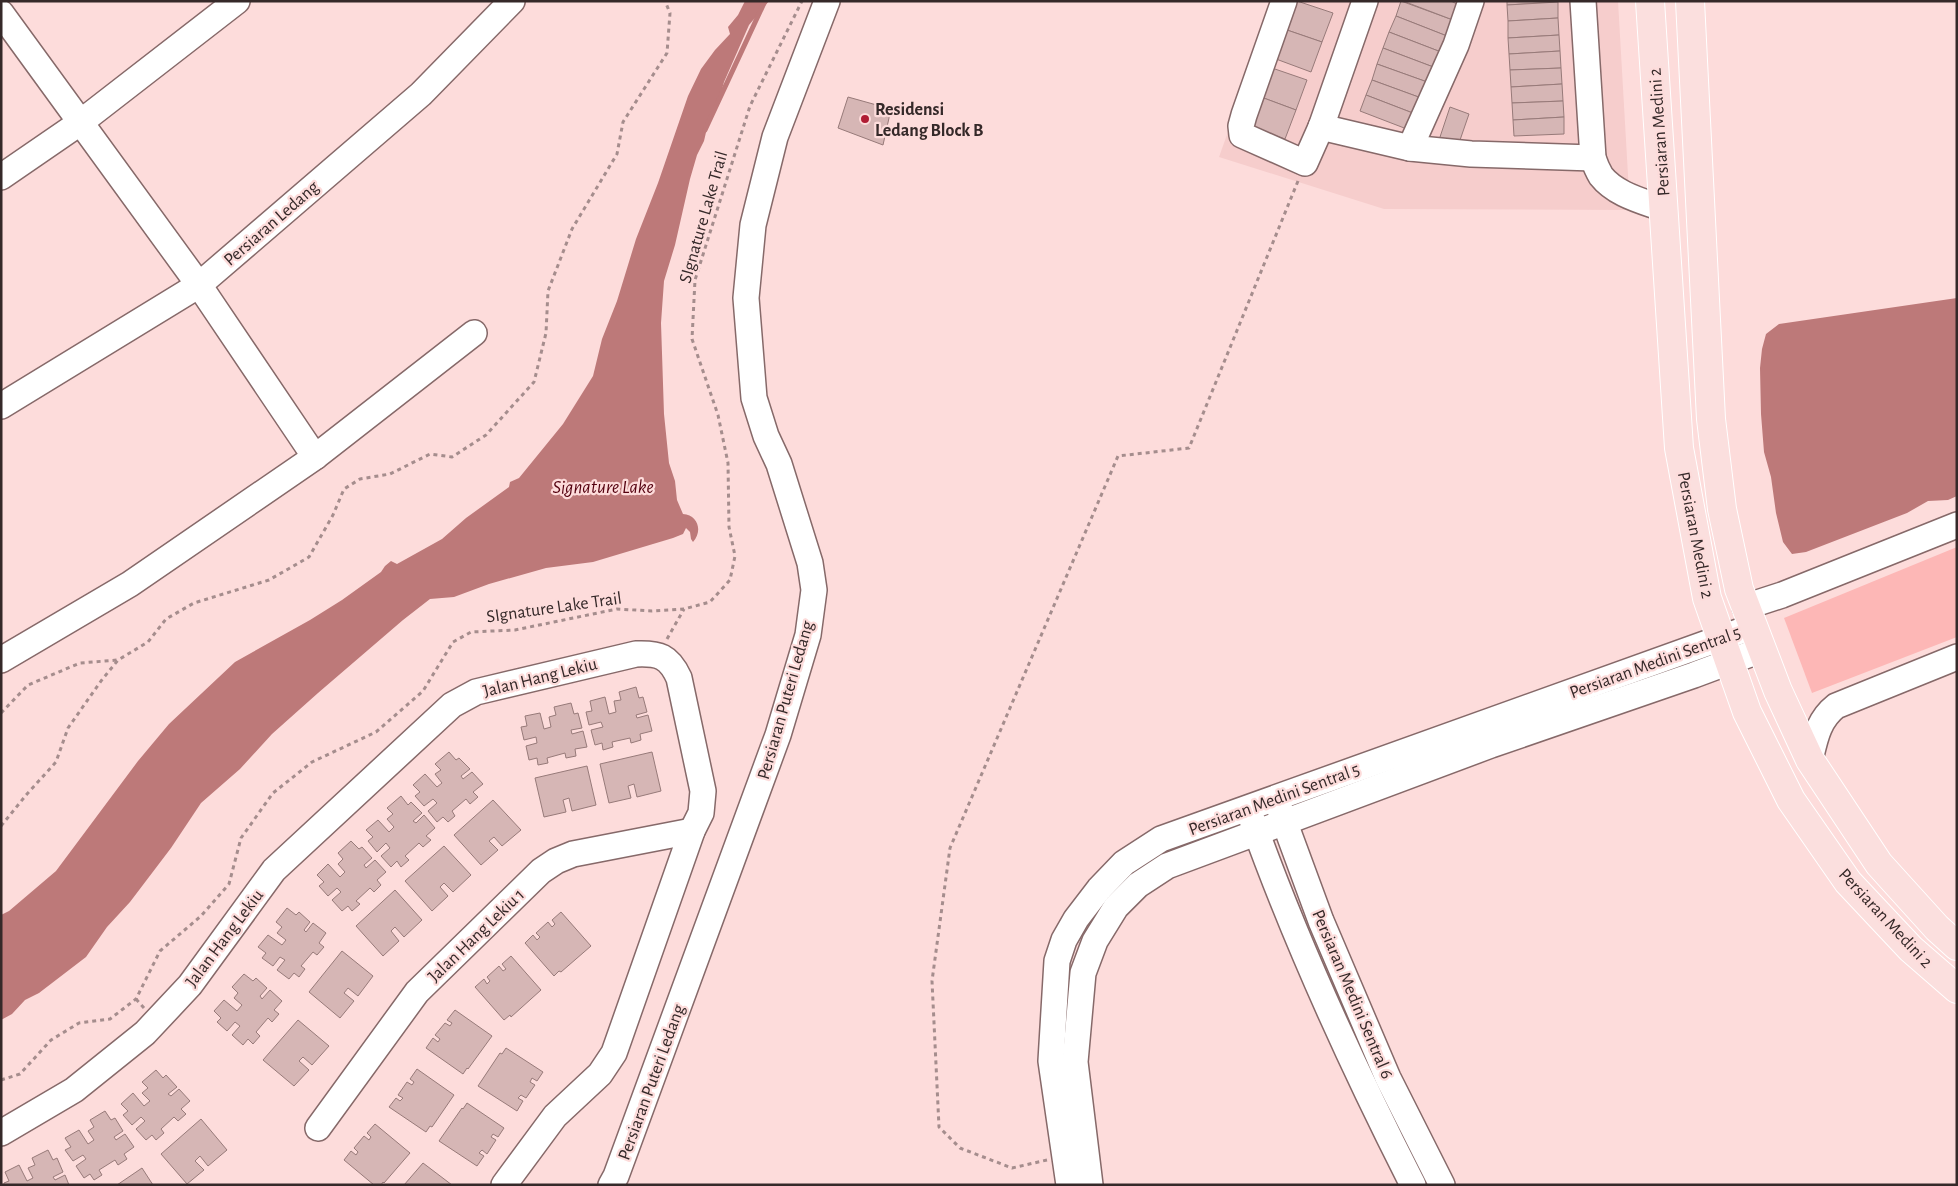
<svg xmlns="http://www.w3.org/2000/svg" width="1958" height="1186" viewBox="0 0 1958 1186" font-family="'Alegreya Sans',sans-serif">
  <rect width="100%" height="100%" fill="#fddcdb"/>
  <path fill="#f6cdcc" d="M1275 1H1618L1630 210 1384 209 1219 157Z"/>
  <path fill="#fdb7b6" d="M1957 547V637L1812 693 1784 618Z"/>
  <g fill="#bd7979">
    <path d="M745 1H769L749 25 724 82 721 93 710 115 704 141 697 155 690 179 675 245 664 281 661 323 664 414 669 463 675 481 677 500 683 514C698 515 703 531 693 542L691 539 690 532 686 528 683 534 673 538 593 562 546 568 489 584 454 597 430 599 403 620 318 693 272 734 240 769 201 803 171 848 130 902 107 927 86 957 39 993 25 1000 12 1014 1 1020V915L9 911 56 871 138 761 169 724 235 662 310 620 342 600 381 572 385 566 391 561 397 564 442 539 466 518 509 487 510 482 519 478 563 424 593 376 602 339 617 301 636 239 658 183 688 96 701 69 715 50 730 34 728 27 738 15Z"/>
    <path d="M1957 298V496L1948 500 1928 501 1907 513 1806 552 1792 554 1783 542 1776 513 1771 477 1764 452 1761 414 1760 368 1762 349 1766 334 1779 324Z"/>
  </g>
  <g fill="none" stroke-linecap="round" stroke-linejoin="round">
    <path stroke="#bd7979" stroke-width="5" d="M705 130 765 1"/>
  </g>
  <g fill="#d6b6b5" stroke="#977a79">
    <path d="M1297 1 1333 13 1322 42 1287 30Z"/>
    <path d="M1401 1 1453 20 1447 36 1396 16Z"/>
    <path d="M1403 1H1451L1459 5 1453 20Z"/>
    <path d="M1507 1H1558V2L1507 5Z"/>
    <path d="M1558 2V18L1508 21 1507 5Z"/>
    <path d="M1396 16 1447 36 1441 52 1389 32Z"/>
    <path d="M1558 18 1559 35 1508 38V21Z"/>
    <path d="M1287 30 1322 42 1311 72 1276 59Z"/>
    <path d="M1389 32 1441 52 1436 68 1383 48Z"/>
    <path d="M1559 35 1560 51 1509 54 1508 38Z"/>
    <path d="M1383 48 1436 68 1430 83 1377 64Z"/>
    <path d="M1560 51 1561 68 1510 70 1509 54Z"/>
    <path d="M1377 64 1430 83 1424 99 1372 80Z"/>
    <path d="M1272 68 1307 80 1296 110 1261 97Z"/>
    <path d="M1561 68 1562 84 1511 87 1510 70Z"/>
    <path d="M1372 80 1424 99 1418 115 1366 95Z"/>
    <path d="M1562 84 1563 101 1512 103 1511 87Z"/>
    <path d="M1366 95 1418 115 1412 131 1360 111Z"/>
    <path d="M848 97 891 109 883 145 838 128Z"/>
    <path d="M1261 97 1296 110 1285 139 1250 127Z"/>
    <path d="M1563 101 1564 117 1513 120 1512 103Z"/>
    <path d="M1450 107 1469 114 1459 143 1440 137Z"/>
    <path d="M1564 117V134L1514 136 1513 120Z"/>
    <path d="M636 687 639 698 643 697 647 712 636 715 637 718 648 715 652 731 640 734 641 740 631 743 630 738 612 742 613 747 603 750 602 743 595 745 591 730 603 727 601 722 589 725 586 712 592 711 590 701 605 697 609 714 616 712 614 701 621 700 619 692Z"/>
    <path d="M571 703 574 714 578 713 582 728 571 730 572 734 583 731 587 747 575 749 576 756 566 758 565 753 547 758 548 763 538 765 537 758 529 760 526 746 537 743 536 737 524 740 521 727 527 726 525 716 540 713 544 729 551 727 549 717 556 715 554 707Z"/>
    <path d="M449 752 456 760 459 758 470 769 461 776 463 779 472 772 483 784 473 792 478 797 470 804 466 799 452 811 455 816 448 822 443 817 437 822 428 811 437 803 433 799 424 806 415 796 420 792 413 785 425 774 437 787 442 783 435 774 441 770 435 764Z"/>
    <path d="M652 752 661 791 637 797 634 784 628 786 631 798 609 803 600 764Z"/>
    <path d="M587 766 596 805 572 811 569 798 563 800 566 812 544 817 535 778Z"/>
    <path d="M401 796 408 805 411 802 422 813 413 821 416 823 424 815 435 828 426 836 431 840 423 847 419 843 405 856 409 860 401 867 397 861 391 867 381 856 390 848 386 843 377 852 368 841 373 837 366 830 378 820 389 832 394 827 387 819 393 814 387 808Z"/>
    <path d="M493 800 521 830 502 846 494 837 489 841 498 850 481 865 454 835Z"/>
    <path d="M351 841 359 849 362 847 372 858 364 865 366 868 375 860 386 872 377 880 381 885 374 892 370 888 356 901 360 904 352 911 348 906 342 911 332 900 341 892 337 888 328 896 319 886 324 882 317 875 328 864 340 877 345 872 338 864 343 859 338 853Z"/>
    <path d="M444 846 471 875 453 892 444 883 440 887 448 896 432 911 405 881Z"/>
    <path d="M395 890 422 920 404 937 395 927 391 931 399 941 383 956 356 926Z"/>
    <path d="M287 908 296 915 299 912 310 922 304 930 306 932 313 923 326 933 319 943 324 947 317 955 313 952 301 966 305 969 299 977 294 973 289 979 277 970 285 960 280 957 273 966 262 958 266 953 258 947 268 935 282 945 286 940 277 933 282 927 276 922Z"/>
    <path d="M561 912 591 946 561 972 559 971 554 976 525 943 533 935 537 940 540 937 536 933 548 922 552 927 555 924 552 920Z"/>
    <path d="M342 951 373 976 358 996 348 988 344 993 354 1001 340 1018 309 992Z"/>
    <path d="M511 956 541 990 511 1017 510 1015 504 1020 475 987 484 979 487 984 490 981 487 977 499 966 503 971 506 969 502 964Z"/>
    <path d="M244 974 253 981 256 978 267 988 260 996 262 999 270 990 282 1001 274 1010 279 1014 272 1022 268 1018 256 1032 260 1036 253 1044 248 1039 243 1045 232 1035 240 1026 235 1022 227 1031 217 1022 221 1018 214 1011 224 1000 237 1011 242 1005 234 998 238 993 232 987Z"/>
    <path d="M455 1010 492 1036 468 1069 467 1068 463 1074 426 1048 433 1038 438 1042 440 1039 435 1035 445 1023 450 1026 452 1023 447 1020Z"/>
    <path d="M298 1020 329 1046 312 1065 303 1057 299 1061 309 1070 294 1086 263 1060Z"/>
    <path d="M506 1048 543 1072 537 1081 532 1078 530 1082 535 1085 526 1098 521 1095 518 1098 523 1101 517 1111 478 1086 500 1053 502 1054Z"/>
    <path d="M417 1069 454 1095 432 1127 430 1126 426 1132 389 1107 396 1098 400 1101 403 1098 398 1095 407 1082 412 1085 414 1082 410 1079Z"/>
    <path d="M156 1070 163 1078 166 1075 177 1087 168 1094 171 1096 179 1089 190 1101 181 1109 186 1114 178 1121 174 1117 161 1129 164 1133 156 1140 152 1135 146 1140 136 1129 145 1121 141 1117 132 1125 123 1115 128 1111 121 1104 133 1093 144 1106 150 1101 142 1093 148 1088 142 1082Z"/>
    <path d="M467 1103 504 1128 498 1137 493 1134 491 1137 496 1140 487 1154 482 1150 479 1153 484 1156 477 1166 439 1141 462 1108 463 1109Z"/>
    <path d="M105 1111 111 1120 115 1118 123 1131 114 1137 116 1140 125 1134 134 1147 124 1154 127 1159 118 1165 115 1160 99 1170 102 1175 94 1180 90 1174 84 1178 76 1166 86 1159 83 1155 73 1161 65 1150 71 1147 65 1138 79 1130 88 1144 94 1140 88 1131 94 1127 90 1120Z"/>
    <path d="M201 1119 227 1150 208 1166 200 1156 195 1161 204 1170 187 1184 161 1154Z"/>
    <path d="M375 1124 410 1153 384 1183 383 1182 381 1185H374L344 1160 351 1151 356 1155 358 1152 354 1148 364 1136 369 1140 371 1137 367 1133Z"/>
    <path d="M48 1150 53 1160 57 1158 63 1172 53 1177 55 1180 65 1175 69 1185H4V1183L9 1181 5 1172 19 1165 27 1181 33 1178 28 1168 35 1165 32 1158Z"/>
    <path d="M423 1163 452 1185H404Z"/>
    <path d="M142 1168 153 1185H117Z"/>
  </g>
  <g fill="none" stroke-linecap="round" stroke-linejoin="round">
    <defs>
      <g id="minor">
        <path d="M1284 1 1244 115 1241 126 1242 135 1305 163 1321 127 1365 1"/>
        <path d="M1583 1 1593 158C1595 164 1598 171 1601 176 1616 195 1643 201 1664 209"/>
        <path d="M1 13 199 285 315 457"/>
        <path d="M1321 127 1410 148 1471 154 1593 158"/>
        <path d="M1410 148 1456 45 1471 1"/>
        <path d="M1 177 81 122 237 1"/>
        <path d="M1 406 199 285 421 94 512 1"/>
        <path d="M1745 607 1782 595 1957 525"/>
        <path d="M1 660 130 584 315 457 474 333"/>
        <path d="M1810 760C1815 739 1818 720 1836 706L1957 657"/>
        <path d="M1279 807 1321 921 1388 1078 1442 1185"/>
        <path d="M1251 817C1296 943 1352 1065 1413 1185"/>
        <path d="M318 1128 417 992 541 871 556 861 573 854 692 831"/>
        <path d="M1 1133 74 1090 145 1033 190 985 274 870 452 705 476 692 636 654C659 653 669 656 679 678L703 791 701 813 692 831 614 1053 600 1074 555 1116 504 1185"/>
        <path d="M611 1185 616 1176 778 735 808 635 814 590 810 563 779 464 766 436 754 398 746 298 753 225 775 137 827 1"/>
        <path d="M1069 1185 1051 1061 1057 961 1064 940 1076 919 1099 889 1124 863 1161 839 1752 627"/>
        <path d="M1090 1185 1075 1062 1083 973 1095 941 1116 907 1138 885 1167 866 1491 745 1694 675 1761 650"/>
      </g>
      <g id="major">
        <path d="M1650 1 1679 448 1707 598 1747 712 1791 800 1848 882 1911 949 1957 989"/>
        <path d="M1690 1 1711 419 1722 509 1739 589 1778 691 1810 760 1879 864 1937 928 1957 946"/>
      </g>
    </defs>
    <use href="#minor" stroke="#866969" stroke-width="28"/>
    <use href="#major" stroke="#fff" stroke-width="30"/>
    <g stroke="#a58d8d" stroke-width="3" stroke-dasharray="4 4" stroke-linecap="butt">
      <path d="M667 639 684 609"/>
      <path d="M1 713 28 685 80 663 118 660"/>
      <path d="M1 826 27 794 56 762 68 728 101 681 118 660 148 642 166 619 194 603 269 580 309 557 333 515 344 489 360 479 390 474 430 454 452 457 486 435 534 382 546 333 548 291 572 229 617 154 623 122 667 53 670 13 665 1"/>
      <path d="M136 999 144 1008"/>
      <path d="M1 1080 20 1074 51 1040 79 1023 110 1019 136 999 160 951 201 916 229 884 241 838 273 793 312 762 376 732 423 691 453 642 471 632 515 630 617 609 652 611 684 609 710 602 730 580 735 556 729 527 728 463 718 415 692 339 695 280 750 106 802 1"/>
      <path d="M1047 1160 1012 1168 960 1148 939 1127 932 981 950 848 1118 456 1189 448 1298 181"/>
    </g>
    <use href="#minor" stroke="#fff" stroke-width="25"/>
    <use href="#major" stroke="#fbdfde" stroke-width="28"/>
  </g>
  <circle fill="#b01d34" stroke="#fddcdb" stroke-width="2" cx="865" cy="119" r="5"/>
  <g text-anchor="middle" stroke-width="4.5" stroke-linejoin="round" paint-order="stroke">
    <g font-size="18" font-weight="bold" fill="#352929" stroke="#fddcdb" text-anchor="start">
      <text x="875" y="115">Residensi<tspan x="875" dy="21">Ledang Block B</tspan></text>
    </g>
    <g font-size="18" fill="#352929" stroke="#fddcdb">
      <text transform="translate(1659 132) rotate(-94)" y="6">Persiaran Medini 2</text>
      <text transform="translate(703 217) rotate(-74)" y="6">SIgnature Lake Trail</text>
      <text transform="translate(271 223) rotate(-41)" y="6">Persiaran Ledang</text>
      <text transform="translate(1696 535) rotate(79)" y="6">Persiaran Medini 2</text>
      <text transform="translate(554 607) rotate(-8)" y="6">SIgnature Lake Trail</text>
      <text transform="translate(1655 662) rotate(-20)" y="6">Persiaran Medini Sentral 5</text>
      <text transform="translate(540 677) rotate(-14)" y="6">Jalan Hang Lekiu</text>
      <text transform="translate(785 700) rotate(-74)" y="6">Persiaran Puteri Ledang</text>
      <text transform="translate(1274 799) rotate(-20)" y="6">Persiaran Medini Sentral 5</text>
      <text transform="translate(1886 918) rotate(47)" y="6">Persiaran Medini 2</text>
      <text transform="translate(476 935) rotate(-44)" y="6">Jalan Hang Lekiu 1</text>
      <text transform="translate(224 938) rotate(-53)" y="6">Jalan Hang Lekiu</text>
      <text transform="translate(1353 994) rotate(67)" y="6">Persiaran Medini Sentral 6</text>
      <text transform="translate(651 1082) rotate(-70)" y="6">Persiaran Puteri Ledang</text>
    </g>
    <g font-size="19" font-style="italic" fill="#54000f" stroke="#fddcdb">
      <text x="603" y="493">Signature Lake</text>
    </g>
  </g>
  <rect width="1958" height="1186" fill="none" stroke="#352929" stroke-width="5"/>
</svg>
